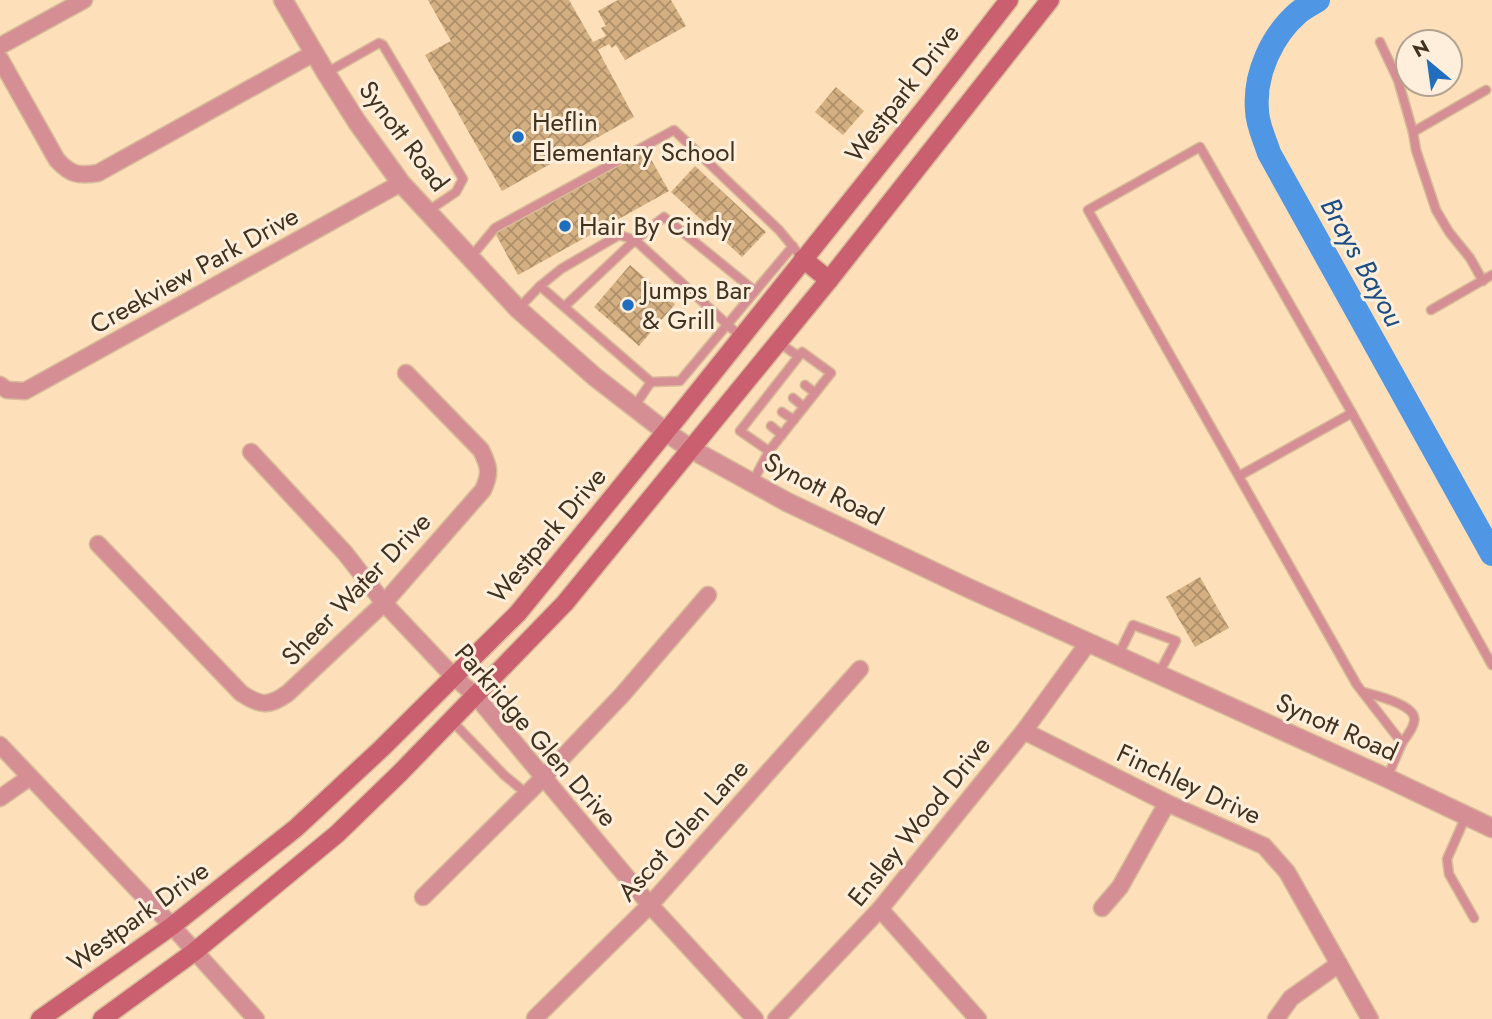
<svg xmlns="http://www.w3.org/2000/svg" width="1492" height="1019" viewBox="0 0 1492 1019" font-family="Jost,sans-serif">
  <defs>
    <pattern id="building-cross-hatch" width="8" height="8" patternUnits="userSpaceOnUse" patternTransform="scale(1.75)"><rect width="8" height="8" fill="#d3af81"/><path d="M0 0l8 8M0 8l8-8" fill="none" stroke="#ad8f69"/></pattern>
  </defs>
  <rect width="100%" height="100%" fill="#fddfb9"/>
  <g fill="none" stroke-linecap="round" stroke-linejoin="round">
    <path stroke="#4f96e4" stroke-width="24" d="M1318 0C1312 4 1305 7 1299 12 1272 35 1254 74 1257 110 1257 124 1265 140 1269 153L1492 554"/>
  </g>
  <g fill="url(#building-cross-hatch)">
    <path d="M428 0H569L593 42 606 36 601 28 606 26 598 11 618 0H671L686 26 625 60 616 45 612 48 609 44 598 50 634 117 502 191 425 55 451 41Z"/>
    <path d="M836 87 864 111 843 135 815 112Z"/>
    <path d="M645 149 669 191 518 275 495 233Z"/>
    <path d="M695 166 766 232 742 257 671 192Z"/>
    <path d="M630 265 675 304 639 346 594 307Z"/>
    <path d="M1200 577 1229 628 1195 647 1166 597Z"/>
  </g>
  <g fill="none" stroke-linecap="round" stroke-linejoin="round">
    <defs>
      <g id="service">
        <path d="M1380 42 1398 80 1413 132 1416 150 1436 210 1449 232 1470 258 1483 281"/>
        <path d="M326 73 379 43 383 45 463 179 456 192 428 211"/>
        <path d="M1413 132 1486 90"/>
        <path d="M471 257 495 228 674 130 779 230 803 259"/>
        <path d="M540 286 651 382 634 407"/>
        <path d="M565 306 635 240 664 217 755 291"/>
        <path d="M518 309 540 286 561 269 619 235 635 240 741 337"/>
        <path d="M1431 310 1492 275"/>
        <path d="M778 342 798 356"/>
        <path d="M651 382 680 381 793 246"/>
        <path d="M805 385 815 393"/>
        <path d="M793 398 804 407"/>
        <path d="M782 412 794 420"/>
        <path d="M771 426 782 435"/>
        <path d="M1239 476 1352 413"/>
        <path d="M752 483 769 451 831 373 802 352 740 431 769 451"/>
        <path d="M1118 656 1133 625 1176 641 1158 675"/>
        <path d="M1363 692C1374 695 1419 705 1414 722 1413 729 1406 737 1402 743"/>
        <path d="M451 720 504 775 527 794"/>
        <path d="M1387 778 1402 743 1357 685 1088 210 1200 147 1352 413 1492 665"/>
        <path d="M1466 816 1447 859 1449 874 1474 918"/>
      </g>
      <g id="minor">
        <path d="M0 46 84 0"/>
        <path d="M0 59 57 160C71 175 78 176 98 173L314 53"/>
        <path d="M0 385 7 390 25 391 401 183"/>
        <path d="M251 452 345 553 384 603 454 677 475 695 650 905 755 1019"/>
        <path d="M98 544 241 693C260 706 269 707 288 693L384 603 483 490C491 473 489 466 481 450L406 373"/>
        <path d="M1024 731 1167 803 1264 846 1287 872 1370 1019"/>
        <path d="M0 745 172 926 256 1019"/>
        <path d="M0 798 30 777"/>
        <path d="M423 897 544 777 622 695 708 595"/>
        <path d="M1102 908 1120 887 1167 803"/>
        <path d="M880 909 978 1019"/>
        <path d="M535 1018 650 905 860 669"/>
        <path d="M776 1019 880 909 1024 731 1088 643"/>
        <path d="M1276 1019 1291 998 1339 964"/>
      </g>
      <path id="tertiary" d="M283 0 326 73 357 122 401 183 518 309 595 377 666 432 691 449 787 502 966 587 1387 778 1492 828"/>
      <g id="secondary">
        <path d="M803 259 829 280"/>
        <path d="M40 1019 172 926 296 828 382 748 518 613 677 418 932 99 1009 0"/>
        <path d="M102 1019 194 952 337 834 400 773 565 603 829 280 1050 0"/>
      </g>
    </defs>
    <use href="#service" stroke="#d7bc9a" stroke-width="11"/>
    <use href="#minor" stroke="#d7bc9a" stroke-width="19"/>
    <use href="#tertiary" stroke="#d7bc9a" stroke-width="21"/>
    <use href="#secondary" stroke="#d7bc9a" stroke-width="21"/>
    <use href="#service" stroke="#d68e95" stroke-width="8"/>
    <use href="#minor" stroke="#d68e95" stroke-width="16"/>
    <use href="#tertiary" stroke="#d68e95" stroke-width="18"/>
    <use href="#secondary" stroke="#c95f6f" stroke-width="18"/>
  </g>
  <g fill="#206ebd" stroke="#feefdc" stroke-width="2.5">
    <circle cx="518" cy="137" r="7"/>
    <circle cx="565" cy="226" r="7"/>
    <circle cx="628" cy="305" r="7"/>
  </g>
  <g text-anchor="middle" stroke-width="6" stroke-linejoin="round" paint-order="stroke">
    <g font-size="26" fill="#40321f" stroke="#feefdc">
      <text transform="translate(902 93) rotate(-52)" y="9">Westpark Drive</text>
      <text transform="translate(404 136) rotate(53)" y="9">Synott Road</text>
      <text transform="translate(194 270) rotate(-29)" y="9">Creekview Park Drive</text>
      <text transform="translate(824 489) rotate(27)" y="9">Synott Road</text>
      <text transform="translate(547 535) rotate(-50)" y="9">Westpark Drive</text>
      <text transform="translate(356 589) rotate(-46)" y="9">Sheer Water Drive</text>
      <text transform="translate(1337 727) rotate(24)" y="9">Synott Road</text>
      <text transform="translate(536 735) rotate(49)" y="9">Parkridge Glen Drive</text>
      <text transform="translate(1189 784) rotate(25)" y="9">Finchley Drive</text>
      <text transform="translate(919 821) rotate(-51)" y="9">Ensley Wood Drive</text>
      <text transform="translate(683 830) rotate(-48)" y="9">Ascot Glen Lane</text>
      <text transform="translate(138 916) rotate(-36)" y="9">Westpark Drive</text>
    </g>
    <g font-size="26" fill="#40321f" stroke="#feefdc" text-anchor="start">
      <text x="532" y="131">Heflin<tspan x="532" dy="30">Elementary School</tspan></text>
      <text x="579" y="235">Hair By Cindy</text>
      <text x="642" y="299">Jumps Bar<tspan x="642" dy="30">&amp; Grill</tspan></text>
    </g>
    <g font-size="28" font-style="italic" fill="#1d4d80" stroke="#feefdc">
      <text transform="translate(1363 262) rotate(61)" y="10">Brays Bayou</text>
    </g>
  </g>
  <g transform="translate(1429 63) rotate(331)"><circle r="33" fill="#feefdc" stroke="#b2a390" stroke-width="2"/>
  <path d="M0-5L12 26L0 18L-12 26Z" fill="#206ebd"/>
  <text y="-10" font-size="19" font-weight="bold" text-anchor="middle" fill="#40321f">N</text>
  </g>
</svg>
